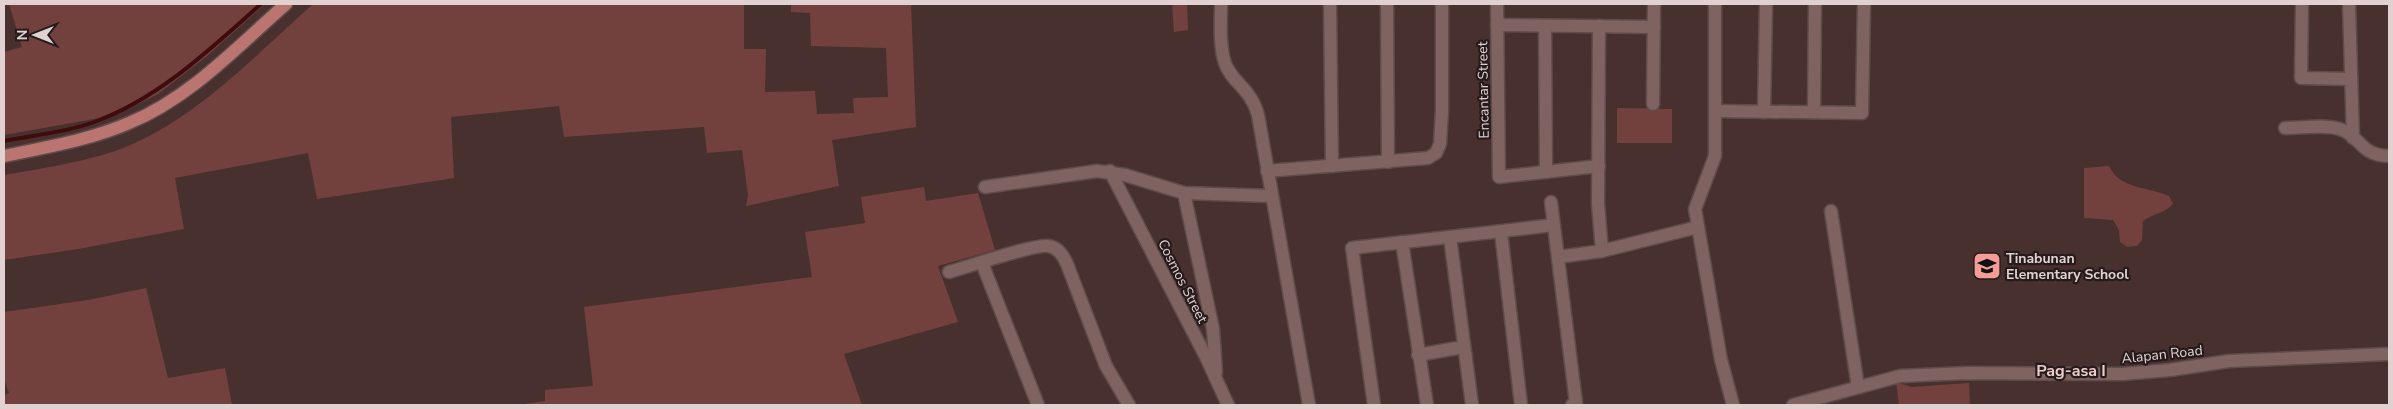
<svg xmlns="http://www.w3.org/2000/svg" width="2393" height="409" viewBox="0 0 2393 409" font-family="'Nunito Sans',sans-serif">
  <rect width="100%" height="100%" fill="#48302e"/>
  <g fill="#72413e">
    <path d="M9 4H265L207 56 158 94 130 108 111 116 4 135V52L22 47Z"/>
    <path d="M313 4H744V49H766L765 92 815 91 817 114 854 113 853 98 888 97 886 48 811 46 810 13 791 12V4H911L916 127 832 140 839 186 746 206 748 195 742 150 707 153 704 127 564 137 559 106 451 117 454 178 317 199 308 153 175 178 184 229 78 249 4 260V175C39 169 77 163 112 152 191 125 252 58 313 4Z"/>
    <path d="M1172 4H1187L1188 30 1174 32Z"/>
    <path d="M1617 108 1672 109V143H1617Z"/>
    <path d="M2109 166C2119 189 2149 187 2169 196L2173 204C2164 214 2153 213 2143 221L2142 240 2137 246 2127 247 2120 242 2119 230 2113 220 2084 218V168Z"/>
    <path d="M924 187 926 201 978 193 995 250 938 266 958 322 844 354 862 405H518L545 401V390L593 386 584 307 812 277 805 232 865 223 861 197Z"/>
    <path d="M146 288 168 378 225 368 232 405H4V395L9 393 4 379V312L88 300Z"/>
    <path d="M1896 382 1911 387 1969 383 1970 405H1899Z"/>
  </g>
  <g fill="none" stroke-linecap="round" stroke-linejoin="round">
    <path stroke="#3f0b0d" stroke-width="4" d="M4 141C34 135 68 132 97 121 161 97 211 48 261 4"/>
    <defs>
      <g id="minor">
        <path d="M1221 4C1221 22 1219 45 1225 63 1231 82 1251 88 1258 115L1309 405"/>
        <path d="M1330 4 1332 166"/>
        <path d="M1387 4 1388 162"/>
        <path d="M1497 4 1499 177 1599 166"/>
        <path d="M1715 4V156L1695 209 1721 360 1733 405"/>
        <path d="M2302 4 2301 78 2351 79"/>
        <path d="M2349 4 2353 138"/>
        <path d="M1497 25 1654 27"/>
        <path d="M1545 26 1546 172"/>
        <path d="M1599 26 1598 204 1602 251"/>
        <path d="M1653 104 1654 4"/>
        <path d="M1716 111 1862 113 1864 4"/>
        <path d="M1764 112 1766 4"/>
        <path d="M1814 112 1815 4"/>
        <path d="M2285 128C2302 128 2324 124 2340 129 2361 136 2359 155 2389 156"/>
        <path d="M1110 171 1206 357 1228 405"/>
        <path d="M1267 171 1428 158 1436 153 1440 144 1442 111V4"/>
        <path d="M985 187 1097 171 1125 175 1184 193 1271 196"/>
        <path d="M1184 193 1213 329 1216 372"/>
        <path d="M1551 202 1576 403 1572 405"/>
        <path d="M1831 211 1858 387"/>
        <path d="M1501 232 1521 405"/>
        <path d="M1450 237 1472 405"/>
        <path d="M1402 242 1427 405"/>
        <path d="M1558 257 1602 251 1698 227"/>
        <path d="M982 263 1038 405"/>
        <path d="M949 272C967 267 1034 244 1048 246 1058 247 1063 255 1067 264L1106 366 1129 405"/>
        <path d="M1418 355 1463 347"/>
        <path d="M1374 405 1352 248 1554 225"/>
        <path d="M1793 405 1900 376 1967 373 2122 374 2170 370 2229 361 2389 354"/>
      </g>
      <path id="major" d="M4 156C46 147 90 140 129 123 190 98 238 46 286 4"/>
    </defs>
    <use href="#minor" stroke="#5f4c4a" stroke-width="15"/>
    <use href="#major" stroke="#5f4c4a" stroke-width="15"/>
    <use href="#minor" stroke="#7e6361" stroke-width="12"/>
    <use href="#major" stroke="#bb7571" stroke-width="12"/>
  </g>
  <defs>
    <symbol id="school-square" viewBox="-11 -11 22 22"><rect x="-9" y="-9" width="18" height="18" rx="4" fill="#f59c96" stroke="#261b1b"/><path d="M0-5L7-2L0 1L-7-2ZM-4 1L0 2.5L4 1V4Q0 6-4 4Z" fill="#111"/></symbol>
  </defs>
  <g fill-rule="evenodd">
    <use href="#school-square" x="1971" y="250" width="32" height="32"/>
  </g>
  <g text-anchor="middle" stroke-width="4.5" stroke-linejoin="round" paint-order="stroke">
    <g font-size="14" fill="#e1d1d0" stroke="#261b1b">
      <text transform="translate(1483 90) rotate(-91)" y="5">Encantar Street</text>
      <text transform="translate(1183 281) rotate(63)" y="5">Cosmos Street</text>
      <text transform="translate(2162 354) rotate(-6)" y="5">Alapan Road</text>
    </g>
    <g font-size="14" font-weight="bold" fill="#e1d1d0" stroke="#261b1b" text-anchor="start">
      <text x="2006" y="263">Tinabunan<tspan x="2006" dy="16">Elementary School</tspan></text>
    </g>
    <g font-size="16" font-weight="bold" fill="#edcecb" stroke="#261b1b">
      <text x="2071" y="376">Pag-asa I</text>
    </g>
  </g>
  <rect width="2393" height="409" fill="none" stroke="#e1d1d0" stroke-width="10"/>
  <g transform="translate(35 35) rotate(270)" stroke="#261b1b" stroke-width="4" paint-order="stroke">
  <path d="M0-4L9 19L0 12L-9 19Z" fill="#e1d1d0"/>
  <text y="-8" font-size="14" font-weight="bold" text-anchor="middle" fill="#e1d1d0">N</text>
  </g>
</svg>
